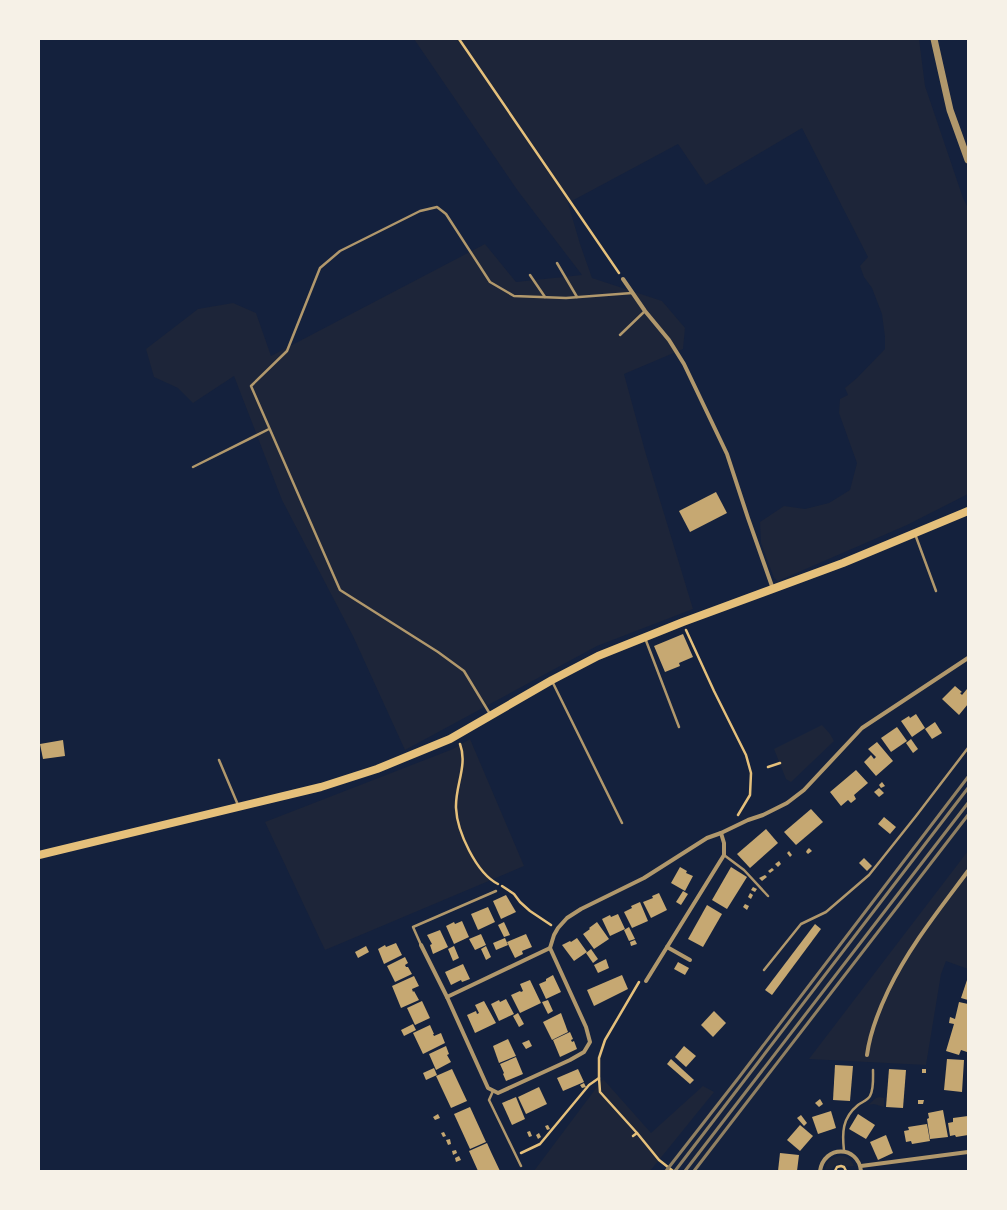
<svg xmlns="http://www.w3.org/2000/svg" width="1007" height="1210" viewBox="0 0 1007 1210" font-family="'Fira Sans',sans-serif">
  <rect width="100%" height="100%" fill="#14213d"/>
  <g fill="#1d2539">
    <path d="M414 39H919L925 86 963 198 968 208V494L907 525 778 581 774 578 761 543 760 522 784 506 805 509 829 503 850 490 857 463 839 413 840 399 848 395 845 388 857 378 885 349V337L882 314 872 288 864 277 860 266 868 257 802 128 706 185 678 144 568 203 580 244 592 278 662 301 685 328 683 349 624 374 645 451 693 609 597 646 405 750 353 636 282 500 234 376 193 403 178 388 154 377 146 349 198 309 233 303 256 313 271 356 485 244 516 282 582 275 518 191Z"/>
    <path d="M822 725 830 734 834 741 791 782 786 779 774 749Z"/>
    <path d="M470 739 524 866 325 950 265 822 453 749Z"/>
    <path d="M968 851V969L946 961 941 974 926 1065 809 1059Z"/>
    <path d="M603 1079 651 1133 703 1086 714 1092 650 1171H534Z"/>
    <path d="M879 1097 884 1098V1107L874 1104 868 1105 876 1098Z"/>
    <path d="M839 1156C846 1155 851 1159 854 1166L846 1167C841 1162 836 1163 832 1169L825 1170C827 1161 830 1158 839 1156Z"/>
  </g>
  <g fill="#c6a872">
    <path d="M716 492 727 513 690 532 679 511Z"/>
    <path d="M683 634 693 657 679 663 680 666 665 672 654 646Z"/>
    <path d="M955 686 962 692 960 693 962 695 967 689 968 690V704L959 715 942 699Z"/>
    <path d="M916 714 925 728 912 737 901 721 909 716 910 718Z"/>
    <path d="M935 722 942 733 932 739 925 729Z"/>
    <path d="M897 727 907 741 891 752 881 738Z"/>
    <path d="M911 739 918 749 913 753 906 743Z"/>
    <path d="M63 740 65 756 43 759 40 744Z"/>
    <path d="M877 742 893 761 876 776 864 762 871 755 874 759 876 757 868 749Z"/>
    <path d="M856 770 868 783 854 795 856 799 851 803 848 800 841 806 830 792Z"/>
    <path d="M882 782 885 786 881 788 879 785Z"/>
    <path d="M879 788 884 793 879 797 874 792Z"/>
    <path d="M811 809 823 822 796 845 784 832Z"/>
    <path d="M884 817 896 827 890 834 878 824Z"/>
    <path d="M766 829 778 843 750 868 737 854Z"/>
    <path d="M809 848 812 851 808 854 806 852 807 850Z"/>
    <path d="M789 851 792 855 790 857 787 853Z"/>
    <path d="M864 858 872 866 867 871 859 863Z"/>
    <path d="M779 861 781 864 778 867 775 864Z"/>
    <path d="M680 867 687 871 686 873 693 876 685 891 671 883Z"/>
    <path d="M731 867 747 877 727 909 712 900Z"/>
    <path d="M772 868 774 870 770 873 768 871Z"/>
    <path d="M765 875 767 877 762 881 759 878Z"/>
    <path d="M753 887 757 889 755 892 751 890Z"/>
    <path d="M683 891 688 894 681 905 676 902Z"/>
    <path d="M659 893 667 910 651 918 643 902 653 898 652 896Z"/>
    <path d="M750 893 753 895 751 899 748 897Z"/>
    <path d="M506 895 516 912 501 919 493 901Z"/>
    <path d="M640 902 648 921 632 928 624 912 632 908 631 906Z"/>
    <path d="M745 904 749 906 747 910 743 907Z"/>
    <path d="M707 905 722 914 703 947 688 939Z"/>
    <path d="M488 907 495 922 478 930 471 914Z"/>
    <path d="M618 914 625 929 610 936 602 919 610 915 611 917Z"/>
    <path d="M462 921 469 937 454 944 446 926 454 922 455 924Z"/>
    <path d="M504 922 510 935 504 937 498 925Z"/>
    <path d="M597 922 609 939 594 949 583 934 590 929 589 928Z"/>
    <path d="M815 924 821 929 772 995 765 990Z"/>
    <path d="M629 927 635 939 629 941 624 930Z"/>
    <path d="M440 930 448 947 433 954 430 945 432 944 427 935Z"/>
    <path d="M481 934 486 945 475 950 469 939Z"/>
    <path d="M526 934 532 947 522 951 523 954 515 958 507 942Z"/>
    <path d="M505 938 508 945 496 950 493 943Z"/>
    <path d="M577 938 587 952 574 961 562 945 570 941 571 942Z"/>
    <path d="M635 940 637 944 631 946 630 942Z"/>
    <path d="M396 943 402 955 384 964 378 949 385 945 386 947Z"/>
    <path d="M366 946 369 952 358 958 355 952Z"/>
    <path d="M454 946 459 958 453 961 448 949Z"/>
    <path d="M486 946 491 957 486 960 481 949Z"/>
    <path d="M591 949 598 959 593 963 586 953Z"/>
    <path d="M405 957 408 963 405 965 406 967H408L412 974 395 982 387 966Z"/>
    <path d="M606 959 609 968 598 973 594 965Z"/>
    <path d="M678 962 689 968 685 975 674 969Z"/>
    <path d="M463 964 470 979 462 982 461 980 451 985 445 972Z"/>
    <path d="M553 975 561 992 546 999 539 984 546 981V979Z"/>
    <path d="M622 975 628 989 594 1006 587 990Z"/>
    <path d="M414 976 419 986 412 989 413 992 414 991 419 1000 401 1008 392 986Z"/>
    <path d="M968 977V1000L961 998Z"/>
    <path d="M530 980 541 1003 520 1013 511 995 520 991 521 992 523 991 520 984Z"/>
    <path d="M506 999 514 1014 499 1021 491 1004 499 1000 500 1002Z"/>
    <path d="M548 1000 553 1011 548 1014 542 1002Z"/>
    <path d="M422 1001 430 1018 415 1025 407 1008Z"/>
    <path d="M484 1001 496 1023 475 1033 467 1015 476 1011 477 1014 479 1013 475 1005Z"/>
    <path d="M959 1002 968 1004V1033L967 1038 968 1039V1049L967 1052 961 1050 959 1055 946 1051 954 1024 949 1023 950 1017 955 1019Z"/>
    <path d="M714 1011 726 1023 713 1037 701 1025Z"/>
    <path d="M518 1013 524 1024 519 1027 513 1016Z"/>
    <path d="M561 1013 568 1032 552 1040 543 1022Z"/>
    <path d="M413 1024 416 1030 404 1036 401 1030Z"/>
    <path d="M430 1025 434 1034H433L434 1036 441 1033 445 1043 423 1054 413 1033Z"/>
    <path d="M570 1032 573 1039 571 1040 572 1042 574 1041 577 1049 560 1057 553 1040Z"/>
    <path d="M508 1039 516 1056 499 1063 493 1046Z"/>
    <path d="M529 1040 532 1046 526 1049 522 1043Z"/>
    <path d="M446 1046 449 1054 447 1055 451 1062 436 1070 429 1054Z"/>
    <path d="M684 1046 696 1056 686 1067 675 1057Z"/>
    <path d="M516 1057 523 1074 506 1081 503 1074 504 1073 500 1064Z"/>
    <path d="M671 1059 694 1080 690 1084 667 1064Z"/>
    <path d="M947 1059 964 1060 962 1092 944 1090Z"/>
    <path d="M835 1065 853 1066 850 1101 833 1100Z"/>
    <path d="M434 1068 437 1075 426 1080 423 1073Z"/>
    <path d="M452 1069 467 1101 451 1108 436 1076Z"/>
    <path d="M578 1069 584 1082 563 1091 557 1078Z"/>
    <path d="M889 1069 906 1070 903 1108 886 1107Z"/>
    <rect x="922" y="1069" width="4" height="4"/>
    <path d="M584 1083 586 1087 582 1088 580 1085Z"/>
    <path d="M539 1087 547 1104 526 1114 518 1097Z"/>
    <path d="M516 1097 525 1119 512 1125 502 1103Z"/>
    <path d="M820 1099 823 1104 819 1107 815 1103Z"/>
    <path d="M918 1100H924L923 1104H918Z"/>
    <path d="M470 1107 486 1142 470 1149 454 1114Z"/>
    <path d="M943 1110 948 1137 930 1139 927 1119 929 1118 928 1113Z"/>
    <path d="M831 1111 836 1128 818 1134 812 1117Z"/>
    <path d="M438 1114 440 1118 435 1120 433 1117Z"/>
    <path d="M858 1114 875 1125 866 1139 849 1129Z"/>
    <path d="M801 1115 807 1123 804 1126 797 1118Z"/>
    <path d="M968 1116V1135L956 1137 955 1135 950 1136 948 1123 953 1122V1118Z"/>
    <path d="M927 1124 930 1141 912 1144 911 1141 906 1142 904 1131 909 1130 908 1127Z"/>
    <path d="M548 1125 550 1129 547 1130 545 1126Z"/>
    <path d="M800 1125 813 1136 800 1151 787 1140Z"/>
    <path d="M530 1131 532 1136 529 1137 527 1132Z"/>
    <path d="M444 1132 446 1136 443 1137 441 1133Z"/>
    <path d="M539 1133 541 1137 538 1139 536 1135Z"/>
    <path d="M886 1135 893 1153 878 1160 870 1142Z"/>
    <path d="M450 1139 451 1144 448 1145 446 1140Z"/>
    <path d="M487 1143 491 1152 500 1171H478L469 1151Z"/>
    <path d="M456 1150 457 1153 453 1155 452 1151Z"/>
    <path d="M780 1153 799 1155 797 1171H778Z"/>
    <path d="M459 1156 461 1160 456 1162 455 1158Z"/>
  </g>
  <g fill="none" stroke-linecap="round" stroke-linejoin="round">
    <g stroke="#e5c07b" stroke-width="2.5">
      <path d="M459 39 619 273"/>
      <path d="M686 630 714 691 746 755 751 773 750 795 738 815"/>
      <path d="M460 744C468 765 455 786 456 808 457 831 476 873 498 884"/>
      <path d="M768 767 780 763"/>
      <path d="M502 886 514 894 520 902 530 911 551 925"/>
      <path d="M639 982 605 1040 599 1058V1078L600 1092 637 1133 659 1160 673 1171"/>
      <path d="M633 1136 637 1133"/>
      <path d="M521 1153 540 1144 589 1085 599 1078"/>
      <path d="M835 1171 837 1167 841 1166 844 1167 846 1171"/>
    </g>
    <g stroke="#b1986c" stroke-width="2.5">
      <path d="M557 263 577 297"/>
      <path d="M530 275 545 297"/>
      <path d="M620 335 645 311"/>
      <path d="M193 467 269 429"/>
      <path d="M915 534 936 591"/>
      <path d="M645 638 679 727"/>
      <path d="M552 681 622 823"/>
      <path d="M490 714 464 671 438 652 340 590 251 386 287 351 320 268 340 251 420 211 437 207 446 214 490 282 514 296 566 298 632 293"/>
      <path d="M219 760 238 805"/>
      <path d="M724 855 744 870 768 896"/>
      <path d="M421 945 413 927 496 891"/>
      <path d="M764 970 801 924 826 912 869 875 916 816 968 748"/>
      <path d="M493 1091 489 1100 521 1166"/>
      <path d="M844 1151C842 1133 842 1118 858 1105 862 1102 868 1100 870 1096 874 1089 873 1078 873 1070"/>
    </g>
    <g stroke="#b1986c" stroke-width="4">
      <path d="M623 279 645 311 669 340 684 364 727 454 748 518 773 589"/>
      <path d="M421 945 447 997"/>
      <path d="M667 947 690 960"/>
      <path d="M550 948 554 935 558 928 567 918 581 909 644 878 707 838 721 833 748 820 763 815 787 803 804 790 862 728 968 658"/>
      <path d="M550 948 586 1027 590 1042 584 1052 570 1060 498 1093 488 1088 447 997Z"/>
      <path d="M646 981 724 855V843L721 833"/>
      <path d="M867 1055C870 1032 878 1012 888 991 909 947 939 910 968 871"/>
      <path d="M861 1166 968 1152"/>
      <path d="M820 1171C824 1145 858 1145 861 1171"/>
    </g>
    <path stroke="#b1986c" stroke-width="7" d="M934 39 950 110 968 160"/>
    <path stroke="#e5c07b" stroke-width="8" d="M39 855 321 787 377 769 450 739 552 680 598 656 683 622 843 563 968 511"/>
    <g stroke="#918062" stroke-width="3">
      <path d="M666 1171 740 1076 968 777"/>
      <path d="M675 1171 968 788"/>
      <path d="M685 1171 968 803"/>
      <path d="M694 1171 968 815"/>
    </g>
  </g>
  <rect width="1007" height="1210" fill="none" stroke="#f6f1e7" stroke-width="80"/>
</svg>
